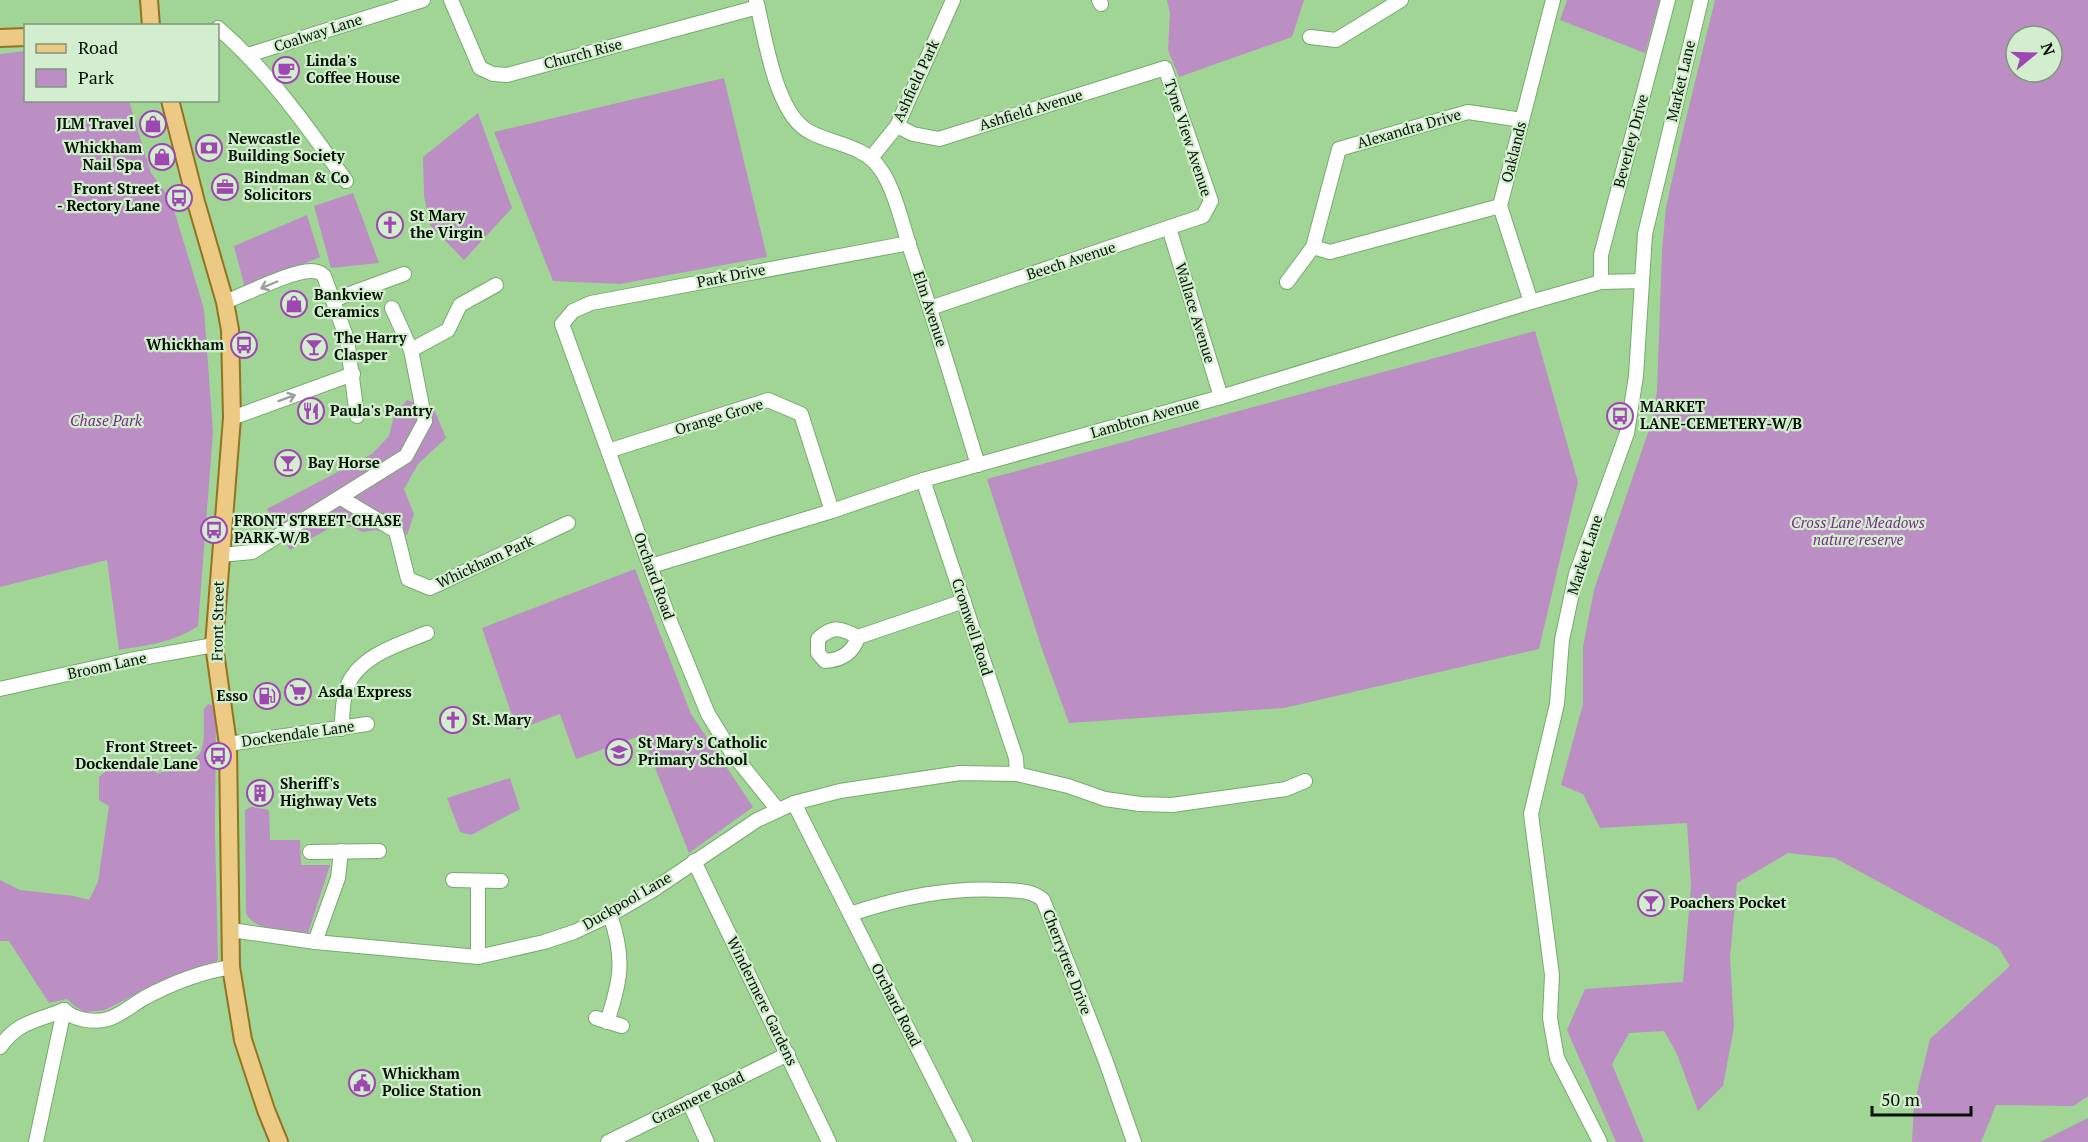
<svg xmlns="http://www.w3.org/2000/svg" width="2088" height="1142" viewBox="0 0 2088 1142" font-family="'PT Serif',serif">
  <rect width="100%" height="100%" fill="#a0d596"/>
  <g fill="#bb8ec4" fill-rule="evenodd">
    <path d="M1167 0H1304L1292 37 1179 77 1168 50 1170 13Z"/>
    <path d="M1567 0H1660L1645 53 1560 20Z"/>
    <path d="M1715 0H2088V1096L2074 1106 1996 1105 1981 1142H1912L1914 1105 1930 1039 2010 966 1998 947 1835 858 1788 853 1737 883 1730 957 1734 1027 1723 1086 1698 1111 1677 1054 1664 1031 1629 1033 1612 1064 1644 1142H1616L1567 1030 1585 989 1683 982 1691 885 1687 823 1600 828 1583 794 1561 785 1583 704V647L1594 590 1652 421 1657 391 1662 250 1666 207 1683 131ZM2016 36H2052V72H2016Z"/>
    <path d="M25 51 26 100 129 101 151 173 171 200 204 309 213 432 198 626C173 643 147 645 119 650L107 560 0 587V54Z"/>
    <path d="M724 78 767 257 620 284 553 281 494 132Z"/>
    <path d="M478 113 512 208 464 260 430 225 424 196 423 157Z"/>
    <path d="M353 193 379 263 331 268 314 206Z"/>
    <path d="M307 215 320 257 245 288 234 246Z"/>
    <path d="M1535 331 1578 482 1539 649 1284 708 1069 723 1043 652 987 479Z"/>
    <path d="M407 400 434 409 446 438 418 464 404 489 414 514 407 535 375 530 363 532 341 522 290 550 267 509 372 454 389 436 394 416Z"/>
    <path d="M635 569 691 714 753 807 689 853 642 735 576 759 560 714 517 730 482 628Z"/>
    <path d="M208 704 212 705 216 720 215 831 218 960 212 964 157 983 105 1010 85 1012 76 1007 67 999 49 1003 9 941H0V880L20 890 74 896 89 900 98 882 109 806 99 800V777L110 768 151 763 157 774C166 770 197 760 200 753 206 741 203 722 204 709Z"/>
    <path d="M510 778 520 809 471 835 460 832 447 798Z"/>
    <path d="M251 807 269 810 270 840H300L301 865H330L308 933C289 930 254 932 246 913L245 810Z"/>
    <path d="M2088 1118V1142H2040Z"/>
  </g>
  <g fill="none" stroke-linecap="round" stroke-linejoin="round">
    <defs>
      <g id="minor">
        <path d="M451 0 480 68 493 74 507 75 758 7"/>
        <path d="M756 0C765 35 775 115 810 132 834 145 865 145 881 170 895 190 903 227 911 251 935 322 956 393 978 465"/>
        <path d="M1099 0 1101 4"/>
        <path d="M218 28C269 72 307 126 346 181"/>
        <path d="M1310 37 1336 40 1401 0"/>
        <path d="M248 55 423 0"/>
        <path d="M897 126 913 134 939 139 1165 68 1211 201 1203 216 930 308"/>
        <path d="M871 158 897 126 953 0"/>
        <path d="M1500 206 1330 252 1313 247 1339 149 1468 112 1522 120"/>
        <path d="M1169 228 1221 397"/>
        <path d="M1287 282 1313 247"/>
        <path d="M1601 282V255L1668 0"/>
        <path d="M333 300 404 274"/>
        <path d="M225 302C246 294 291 271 311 271 317 271 320 272 324 276L347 339 357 416"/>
        <path d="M1531 302 1500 206 1553 0"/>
        <path d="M411 350 448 330 460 305 496 285"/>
        <path d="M232 418 353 374"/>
        <path d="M608 451 768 400 801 414 832 511"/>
        <path d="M923 480 1016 758 1017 774"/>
        <path d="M341 498 396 531 408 579 430 588 568 523"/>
        <path d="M221 555 252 552 406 456 425 421 411 350 392 308"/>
        <path d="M651 566 832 511 923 480 1221 397 1531 302 1601 282 1642 281"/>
        <path d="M858 637C853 653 841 660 825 661L818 653V639C833 625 841 628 858 637L964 601"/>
        <path d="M0 689 130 660 214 645"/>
        <path d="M341 729C343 716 342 699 347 687 358 656 400 644 427 633"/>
        <path d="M228 744 367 724"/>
        <path d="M794 803 965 1142"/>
        <path d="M778 810 732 753 708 714 670 621 562 324 573 311 591 303 909 243"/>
        <path d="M310 852 379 851"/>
        <path d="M694 861 829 1142"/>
        <path d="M453 880 501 881"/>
        <path d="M478 881V957"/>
        <path d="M850 914C902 897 949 887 1004 890 1018 891 1032 890 1043 900L1105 1059 1134 1142"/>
        <path d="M231 930 315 942 478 957 544 942 574 932 610 915 653 890 757 820 794 803 840 791 960 773 1017 774 1068 786 1105 799 1140 804 1172 805 1286 789 1305 781"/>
        <path d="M315 942 338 878 341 851"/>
        <path d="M64 1010C74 1020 94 1023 108 1019 121 1015 132 1005 144 998 172 983 200 972 231 967"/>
        <path d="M596 1018 622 1026"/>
        <path d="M607 1022C621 980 625 958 610 915"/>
        <path d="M0 1047C18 1021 37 1021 64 1010"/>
        <path d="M689 1102 707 1142"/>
        <path d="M36 1142 64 1010"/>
        <path d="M608 1142 788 1054"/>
        <path d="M1600 1142 1557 1058 1550 1018 1552 975 1531 814 1557 704 1562 640 1576 574 1627 433 1636 376 1645 234 1701 0"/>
      </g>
      <g id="major">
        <path d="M149 0 151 26"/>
        <path d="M0 38 26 37"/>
        <path d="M170 100 196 202 225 302 230 330 232 418 214 645 228 744 231 967 243 1040 266 1110 279 1142"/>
      </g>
    </defs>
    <use href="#minor" stroke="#77aa6e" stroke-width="16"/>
    <use href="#major" stroke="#927320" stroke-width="20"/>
    <use href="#minor" stroke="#fff" stroke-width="14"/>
    <use href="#major" stroke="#ecca83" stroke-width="16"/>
  </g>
  <defs><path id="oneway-shaft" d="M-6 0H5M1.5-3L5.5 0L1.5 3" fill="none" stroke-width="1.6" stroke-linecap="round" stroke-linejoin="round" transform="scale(1.5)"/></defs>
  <g stroke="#9aa199">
    <use href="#oneway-shaft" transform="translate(269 285) rotate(157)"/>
    <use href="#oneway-shaft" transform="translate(287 398) rotate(-20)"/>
  </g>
  <defs>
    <symbol id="cafe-ring" viewBox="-11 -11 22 22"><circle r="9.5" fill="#d3eece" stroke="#a046b2" stroke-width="1.5"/><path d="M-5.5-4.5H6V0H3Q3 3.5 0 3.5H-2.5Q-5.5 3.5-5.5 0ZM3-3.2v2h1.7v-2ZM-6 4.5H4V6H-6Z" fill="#a046b2"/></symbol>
    <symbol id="shop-ring" viewBox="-11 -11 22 22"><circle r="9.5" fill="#d3eece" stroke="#a046b2" stroke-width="1.5"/><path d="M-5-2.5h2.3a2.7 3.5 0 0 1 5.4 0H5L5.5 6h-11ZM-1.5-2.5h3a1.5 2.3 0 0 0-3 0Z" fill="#a046b2"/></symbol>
    <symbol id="bank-ring" viewBox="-11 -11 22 22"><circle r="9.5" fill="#d3eece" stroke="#a046b2" stroke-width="1.5"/><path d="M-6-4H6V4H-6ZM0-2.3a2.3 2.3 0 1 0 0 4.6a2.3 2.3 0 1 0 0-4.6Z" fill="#a046b2"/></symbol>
    <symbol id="office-ring" viewBox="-11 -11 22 22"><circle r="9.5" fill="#d3eece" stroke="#a046b2" stroke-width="1.5"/><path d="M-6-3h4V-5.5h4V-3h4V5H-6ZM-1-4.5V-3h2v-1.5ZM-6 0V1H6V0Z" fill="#a046b2"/></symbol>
    <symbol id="bus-ring" viewBox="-11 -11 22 22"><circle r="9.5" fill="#d3eece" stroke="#a046b2" stroke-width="1.5"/><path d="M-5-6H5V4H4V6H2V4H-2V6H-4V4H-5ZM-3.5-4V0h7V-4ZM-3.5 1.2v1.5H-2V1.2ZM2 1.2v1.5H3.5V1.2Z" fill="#a046b2"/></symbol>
    <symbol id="church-ring" viewBox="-11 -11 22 22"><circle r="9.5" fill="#d3eece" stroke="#a046b2" stroke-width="1.5"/><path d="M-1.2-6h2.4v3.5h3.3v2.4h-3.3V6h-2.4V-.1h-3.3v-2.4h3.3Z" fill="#a046b2"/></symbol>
    <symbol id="bar-ring" viewBox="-11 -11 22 22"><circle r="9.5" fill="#d3eece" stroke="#a046b2" stroke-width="1.5"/><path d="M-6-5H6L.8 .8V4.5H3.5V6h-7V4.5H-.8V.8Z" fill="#a046b2"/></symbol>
    <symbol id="restaurant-ring" viewBox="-11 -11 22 22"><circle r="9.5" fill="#d3eece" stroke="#a046b2" stroke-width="1.5"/><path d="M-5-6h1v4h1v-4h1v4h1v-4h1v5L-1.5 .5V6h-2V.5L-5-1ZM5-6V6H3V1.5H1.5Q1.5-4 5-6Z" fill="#a046b2"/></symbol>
    <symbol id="supermarket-ring" viewBox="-11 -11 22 22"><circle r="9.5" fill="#d3eece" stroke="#a046b2" stroke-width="1.5"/><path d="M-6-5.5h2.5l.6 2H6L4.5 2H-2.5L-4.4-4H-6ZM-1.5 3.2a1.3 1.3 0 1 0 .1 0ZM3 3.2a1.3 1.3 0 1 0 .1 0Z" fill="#a046b2"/></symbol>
    <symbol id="fuel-ring" viewBox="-11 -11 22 22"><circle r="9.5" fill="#d3eece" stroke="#a046b2" stroke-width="1.5"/><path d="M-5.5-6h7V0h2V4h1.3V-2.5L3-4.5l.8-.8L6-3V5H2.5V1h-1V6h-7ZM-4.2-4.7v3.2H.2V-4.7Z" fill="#a046b2"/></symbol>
    <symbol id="school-ring" viewBox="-11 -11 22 22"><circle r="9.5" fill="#d3eece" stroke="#a046b2" stroke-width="1.5"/><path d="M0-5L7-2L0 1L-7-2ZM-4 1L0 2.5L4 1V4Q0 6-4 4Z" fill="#a046b2"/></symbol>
    <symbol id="building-ring" viewBox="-11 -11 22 22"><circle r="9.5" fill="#d3eece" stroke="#a046b2" stroke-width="1.5"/><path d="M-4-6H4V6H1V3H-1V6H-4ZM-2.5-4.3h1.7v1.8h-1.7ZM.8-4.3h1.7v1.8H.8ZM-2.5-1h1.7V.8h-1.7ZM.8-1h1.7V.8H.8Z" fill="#a046b2"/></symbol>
    <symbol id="civic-ring" viewBox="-11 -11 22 22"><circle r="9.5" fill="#d3eece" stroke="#a046b2" stroke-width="1.5"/><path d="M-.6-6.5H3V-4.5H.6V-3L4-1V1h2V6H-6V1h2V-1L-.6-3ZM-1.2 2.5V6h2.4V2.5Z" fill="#a046b2"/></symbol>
  </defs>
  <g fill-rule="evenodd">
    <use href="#cafe-ring" x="271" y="55" width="30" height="30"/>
    <use href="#shop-ring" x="138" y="109" width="30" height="30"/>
    <use href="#bank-ring" x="194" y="133" width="30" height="30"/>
    <use href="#shop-ring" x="147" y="142" width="30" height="30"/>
    <use href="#office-ring" x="210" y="172" width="30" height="30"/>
    <use href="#bus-ring" x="164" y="183" width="30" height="30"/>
    <use href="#church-ring" x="375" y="210" width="30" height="30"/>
    <use href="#shop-ring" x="279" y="289" width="30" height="30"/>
    <use href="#bus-ring" x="229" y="330" width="30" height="30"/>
    <use href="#bar-ring" x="299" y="332" width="30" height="30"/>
    <use href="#restaurant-ring" x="296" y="396" width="30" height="30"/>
    <use href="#bus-ring" x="1605" y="401" width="30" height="30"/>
    <use href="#bar-ring" x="273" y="448" width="30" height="30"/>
    <use href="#bus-ring" x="199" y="515" width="30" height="30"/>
    <use href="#supermarket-ring" x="283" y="677" width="30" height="30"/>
    <use href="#fuel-ring" x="252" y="681" width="30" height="30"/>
    <use href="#church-ring" x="438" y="705" width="30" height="30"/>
    <use href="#school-ring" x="604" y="737" width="30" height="30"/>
    <use href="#bus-ring" x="203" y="741" width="30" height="30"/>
    <use href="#building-ring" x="245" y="778" width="30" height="30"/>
    <use href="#bar-ring" x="1636" y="888" width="30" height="30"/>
    <use href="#civic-ring" x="347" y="1068" width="30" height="30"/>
  </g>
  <g text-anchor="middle" stroke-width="4.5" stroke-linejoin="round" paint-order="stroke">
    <g font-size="15" fill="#021301" stroke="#d3eece">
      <text transform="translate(318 33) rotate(-18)" y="5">Coalway Lane</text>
      <text transform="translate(583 54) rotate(-15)" y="5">Church Rise</text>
      <text transform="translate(916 81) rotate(-65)" y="5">Ashfield Park</text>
      <text transform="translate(1681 81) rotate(-77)" y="5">Market Lane</text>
      <text transform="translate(1031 110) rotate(-17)" y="5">Ashfield Avenue</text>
      <text transform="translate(1409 129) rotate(-16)" y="5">Alexandra Drive</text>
      <text transform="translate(1188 138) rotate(72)" y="5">Tyne View Avenue</text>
      <text transform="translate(1631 141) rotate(-75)" y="5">Beverley Drive</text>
      <text transform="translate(1514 152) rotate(-76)" y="5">Oaklands</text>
      <text transform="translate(1071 261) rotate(-18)" y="5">Beech Avenue</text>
      <text transform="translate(731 276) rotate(-11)" y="5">Park Drive</text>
      <text transform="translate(930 309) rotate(72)" y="5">Elm Avenue</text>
      <text transform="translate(1195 313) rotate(73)" y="5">Wallace Avenue</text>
      <text transform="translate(719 417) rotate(-17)" y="5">Orange Grove</text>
      <text transform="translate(1145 418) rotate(-16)" y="5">Lambton Avenue</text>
      <text transform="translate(1585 555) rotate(-72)" y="5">Market Lane</text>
      <text transform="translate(485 562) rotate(-25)" y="5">Whickham Park</text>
      <text transform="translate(654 576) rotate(70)" y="5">Orchard Road</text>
      <text transform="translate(218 621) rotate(-89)" y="5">Front Street</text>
      <text transform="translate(972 627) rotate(72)" y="5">Cromwell Road</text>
      <text transform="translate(107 666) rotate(-12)" y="5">Broom Lane</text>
      <text transform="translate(298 734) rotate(-8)" y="5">Dockendale Lane</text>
      <text transform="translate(627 901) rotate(-30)" y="5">Duckpool Lane</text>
      <text transform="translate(1067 962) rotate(69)" y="5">Cherrytree Drive</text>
      <text transform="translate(762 1001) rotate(64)" y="5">Windermere Gardens</text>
      <text transform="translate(896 1005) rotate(63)" y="5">Orchard Road</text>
      <text transform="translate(698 1098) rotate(-26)" y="5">Grasmere Road</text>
    </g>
    <g font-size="15" font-weight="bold" fill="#021301" stroke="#d3eece" text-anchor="start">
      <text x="306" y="66">Linda's<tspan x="306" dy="17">Coffee House</tspan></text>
      <text x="134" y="129" text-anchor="end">JLM Travel</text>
      <text x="228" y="144">Newcastle<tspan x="228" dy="17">Building Society</tspan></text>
      <text x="142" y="153" text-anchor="end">Whickham<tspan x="142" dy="17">Nail Spa</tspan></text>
      <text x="244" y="183">Bindman &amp; Co<tspan x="244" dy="17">Solicitors</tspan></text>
      <text x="160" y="194" text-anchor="end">Front Street<tspan x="160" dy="17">- Rectory Lane</tspan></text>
      <text x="410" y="221">St Mary<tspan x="410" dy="17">the Virgin</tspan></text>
      <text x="314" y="300">Bankview<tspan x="314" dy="17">Ceramics</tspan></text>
      <text x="334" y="343">The Harry<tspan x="334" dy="17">Clasper</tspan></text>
      <text x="224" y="350" text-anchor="end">Whickham</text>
      <text x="1640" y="412">MARKET<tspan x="1640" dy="17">LANE-CEMETERY-W/B</tspan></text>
      <text x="330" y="416">Paula's Pantry</text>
      <text x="308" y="468">Bay Horse</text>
      <text x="234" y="526">FRONT STREET-CHASE<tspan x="234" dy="17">PARK-W/B</tspan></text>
      <text x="318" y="697">Asda Express</text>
      <text x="248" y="701" text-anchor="end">Esso</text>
      <text x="472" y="725">St. Mary</text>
      <text x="638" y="748">St Mary's Catholic<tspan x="638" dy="17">Primary School</tspan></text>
      <text x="198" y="752" text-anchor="end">Front Street-<tspan x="198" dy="17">Dockendale Lane</tspan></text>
      <text x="280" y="789">Sheriff's<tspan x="280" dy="17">Highway Vets</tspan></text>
      <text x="1670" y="908">Poachers Pocket</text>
      <text x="382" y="1079">Whickham<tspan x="382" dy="17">Police Station</tspan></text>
    </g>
    <g font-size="15" font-style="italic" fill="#7c2c8b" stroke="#d3eece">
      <text x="106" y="426">Chase Park</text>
      <text x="1858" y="528">Cross Lane Meadows<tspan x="1858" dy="17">nature reserve</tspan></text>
    </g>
  </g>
  <rect x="24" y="24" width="195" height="78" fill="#d3eece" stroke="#7f967c" stroke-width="1.5"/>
  <rect x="36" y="44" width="30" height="9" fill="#ecca83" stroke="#7f967c" stroke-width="1.5"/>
  <text x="78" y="54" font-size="18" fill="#021301">Road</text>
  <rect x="36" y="69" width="30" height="18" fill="#bb8ec4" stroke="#7f967c" stroke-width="1.5"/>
  <text x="78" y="84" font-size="18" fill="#021301">Park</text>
  <g transform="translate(2034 54) rotate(71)"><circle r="28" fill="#d3eece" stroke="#7f967c" stroke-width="1.5"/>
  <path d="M0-4.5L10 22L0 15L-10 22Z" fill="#a046b2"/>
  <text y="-9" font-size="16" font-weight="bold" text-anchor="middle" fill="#021301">N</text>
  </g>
  <path d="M1872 1106v9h99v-9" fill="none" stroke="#021301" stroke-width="3"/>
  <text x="1881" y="1106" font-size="18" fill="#021301" stroke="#d3eece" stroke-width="4.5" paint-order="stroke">50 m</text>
</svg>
